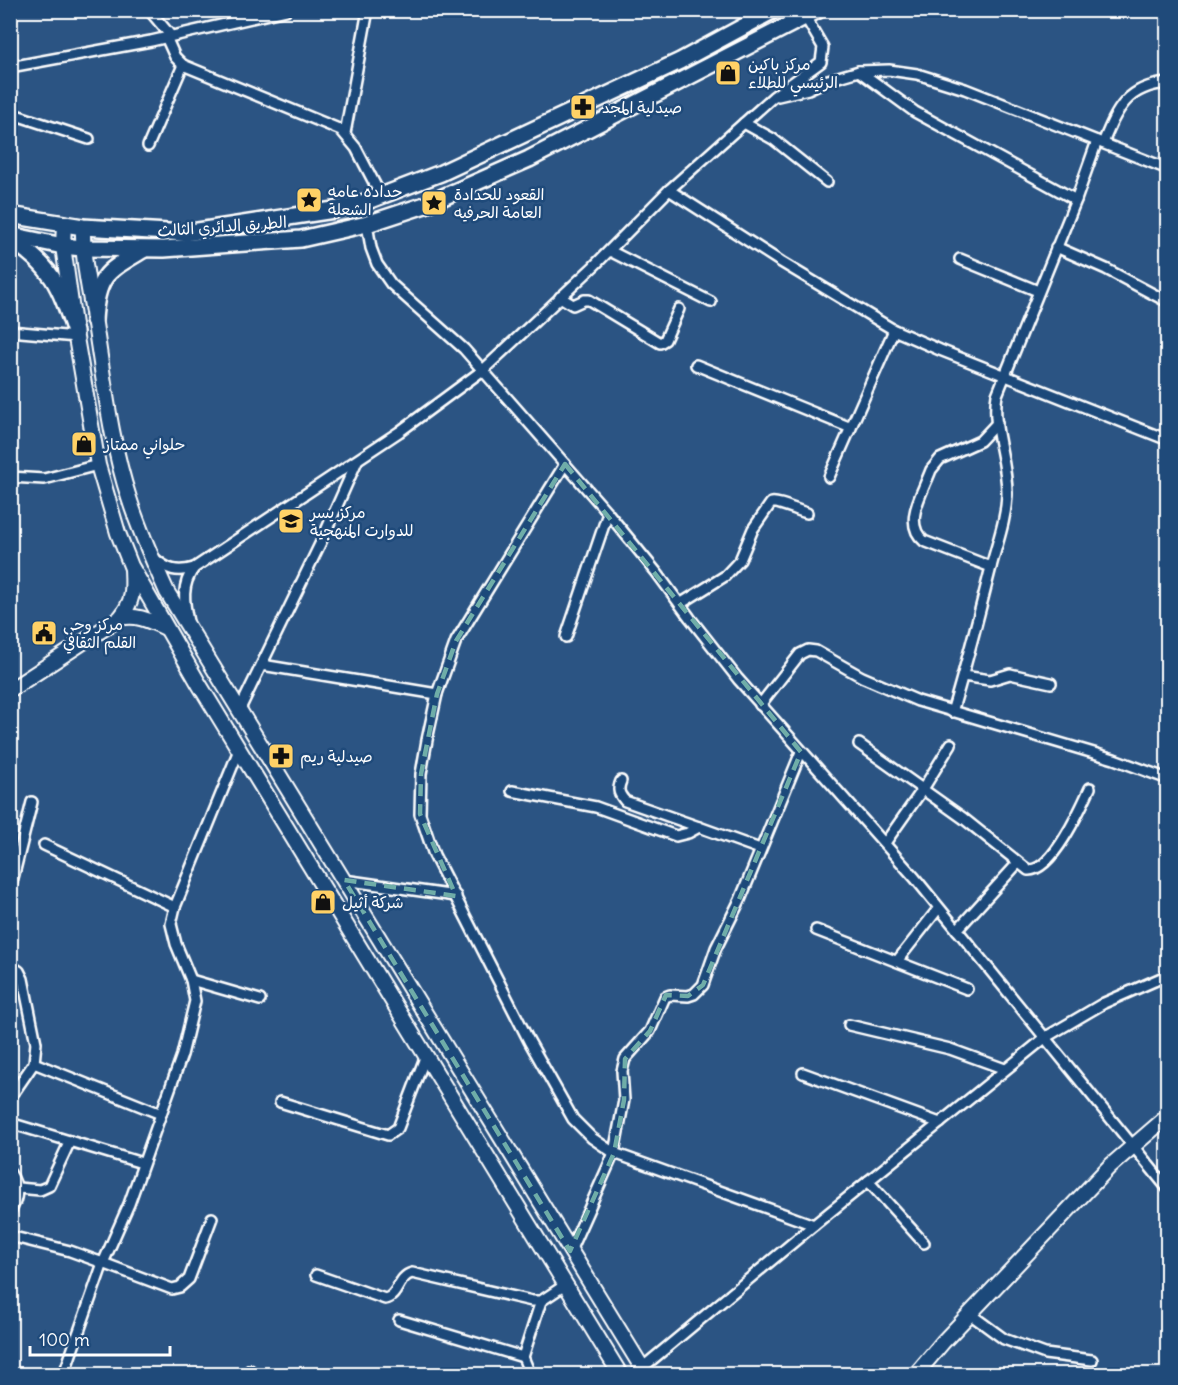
<svg xmlns="http://www.w3.org/2000/svg" width="1178" height="1385" viewBox="0 0 1178 1385" font-family="Delius,'Playpen Sans Arabic',sans-serif">
  <rect width="100%" height="100%" fill="#2b5483"/>
  <filter id="ink" filterUnits="userSpaceOnUse"><feTurbulence type="fractalNoise" baseFrequency=".0167" numOctaves="2"/><feDisplacementMap in="SourceGraphic" scale="12" xChannelSelector="R" yChannelSelector="G"/><feConvolveMatrix kernelMatrix="1 2 1 2 8 2 1 2 1" color-interpolation-filters="sRGB"/></filter>
  <g filter="url(#ink)">
    <g fill="none" stroke-linecap="round" stroke-linejoin="round">
      <defs>
        <g id="street">
          <path d="M149 10 171 36"/>
          <path d="M166 37 175 57 183 65 341 130 356 148 381 196"/>
          <path d="M10 67 151 41 286 10"/>
          <path d="M859 71 915 112 1076 200"/>
          <path d="M778 96 808 89 828 80 859 71 889 70 917 74 965 89 1168 169"/>
          <path d="M10 113 89 139"/>
          <path d="M744 123 773 139 827 182"/>
          <path d="M345 133 368 10"/>
          <path d="M1103 143C1117 109 1127 86 1168 83"/>
          <path d="M148 146 183 65"/>
          <path d="M669 190 781 262 894 330 940 350 1168 440"/>
          <path d="M367 224 371 248 377 264 391 284 464 349 608 513 657 573 690 618 738 679 915 878 1168 1189"/>
          <path d="M1056 247 1106 269 1168 302"/>
          <path d="M610 251 711 302"/>
          <path d="M960 259 1038 291"/>
          <path d="M560 297 573 305 584 300H589L660 343 665 340 679 309"/>
          <path d="M10 331 76 337"/>
          <path d="M696 365 851 428"/>
          <path d="M565 464 456 641 437 694 427 740 421 774 420 814 434 855 529 1041 573 1119 592 1138 614 1153 814 1225"/>
          <path d="M10 477 44 479 98 465"/>
          <path d="M829 477 894 330"/>
          <path d="M154 558C167 570 177 573 194 568L399 432 483 370 594 266 669 190 773 97 821 62 823 47 803 13"/>
          <path d="M991 567 924 541C902 523 923 492 931 470L940 459 980 441 997 423"/>
          <path d="M680 604 725 576 740 560 753 529 771 503C778 501 798 511 807 513"/>
          <path d="M188 622C184 602 181 585 194 568"/>
          <path d="M566 637 608 513"/>
          <path d="M262 665 437 694"/>
          <path d="M963 676 990 680 1010 674 1051 683"/>
          <path d="M760 705 800 654 808 650 816 651 862 677 918 701 1114 759 1168 779"/>
          <path d="M239 711 321 542 357 461"/>
          <path d="M952 712C966 666 978 618 990 571 996 546 1006 521 1007 495 1008 461 991 428 997 395L1076 200 1097 141"/>
          <path d="M859 744 963 818 1028 870C1052 872 1081 808 1090 788"/>
          <path d="M621 781C617 790 619 794 625 801L699 827"/>
          <path d="M512 791 596 807 676 836 688 833 699 827 760 849"/>
          <path d="M885 843 923 789 951 744"/>
          <path d="M44 845 175 907"/>
          <path d="M344 880 456 896"/>
          <path d="M10 890 32 802"/>
          <path d="M816 930 967 989"/>
          <path d="M957 930 1018 863"/>
          <path d="M897 961 938 909"/>
          <path d="M10 965 19 971 23 979 36 1043 34 1063 10 1098"/>
          <path d="M191 980 260 1000"/>
          <path d="M849 1025 950 1049 1005 1069"/>
          <path d="M34 1063 161 1114"/>
          <path d="M803 1073 940 1123"/>
          <path d="M280 1102 388 1135 398 1128 426 1055"/>
          <path d="M10 1123 142 1163"/>
          <path d="M10 1173C19 1187 19 1197 10 1212"/>
          <path d="M868 1181 924 1243"/>
          <path d="M18 1188 40 1190 49 1186 70 1141"/>
          <path d="M10 1236 70 1251 103 1263 129 1204 182 1055 195 1001 191 980 176 944 171 924 175 907 239 750"/>
          <path d="M570 1251 614 1153 624 1100 622 1071 625 1059 650 1031 665 997 670 995 688 996 694 994 703 985 716 948 740 900 801 752"/>
          <path d="M316 1275 385 1299C399 1296 397 1277 412 1273L532 1301H541L565 1285"/>
          <path d="M970 1314 1004 1339 1045 1354 1092 1360"/>
          <path d="M399 1320 523 1357"/>
          <path d="M642 1368 814 1225 1046 1037 1104 1003 1168 975"/>
          <path d="M250 1370 253 1374"/>
          <path d="M64 1374 103 1263 172 1289 180 1287 189 1279 212 1218"/>
          <path d="M530 1374 523 1357 541 1301"/>
        </g>
        <g id="secondary">
          <path d="M64 224 63 246 75 332 98 465 118 533 131 566 199 684 620 1374"/>
          <path d="M83 227C82 258 89 288 94 318 104 378 110 440 129 498 139 530 153 561 167 592L646 1374"/>
          <path d="M120 618C138 614 150 621 166 628"/>
          <path d="M10 690 120 618C134 600 133 591 132 569"/>
          <path d="M916 1374 943 1342 1109 1167 1168 1116"/>
        </g>
        <g id="primary">
          <path d="M10 215 83 227 185 233 334 210 365 202 441 173 680 61 774 10"/>
          <path d="M10 235 63 246 82 248 164 249 301 239 367 224 425 205 529 159 818 10"/>
          <path d="M10 239C53 267 59 285 75 332"/>
          <path d="M94 320C97 275 106 272 143 250"/>
        </g>
      </defs>
      <use href="#street" stroke="#fff" stroke-width="14"/>
      <use href="#secondary" stroke="#fff" stroke-width="18"/>
      <use href="#primary" stroke="#fff" stroke-width="20"/>
      <use href="#street" stroke="#1f4a7a" stroke-width="9"/>
      <use href="#secondary" stroke="#1f4a7a" stroke-width="14"/>
      <use href="#primary" stroke="#1f4a7a" stroke-width="15"/>
    </g>
  </g>
  <path fill="none" stroke="#6fada8" stroke-width="4.5" stroke-dasharray="12 8" stroke-linejoin="round" d="M565 464 801 752 703 985 688 996 666 995 650 1031 625 1059 624 1100 614 1153 570 1251 344 880 456 896 420 814 421 774 437 694 456 641Z"/>
  <defs>
    <symbol id="shop-square" viewBox="-11 -11 22 22"><rect x="-9" y="-9" width="18" height="18" rx="4" fill="#ffd166" stroke="#1f4a7a"/><path d="M-5-2.5h2.3a2.7 3.5 0 0 1 5.4 0H5L5.5 6h-11ZM-1.5-2.5h3a1.5 2.3 0 0 0-3 0Z" fill="#111"/></symbol>
    <symbol id="pharmacy-square" viewBox="-11 -11 22 22"><rect x="-9" y="-9" width="18" height="18" rx="4" fill="#ffd166" stroke="#1f4a7a"/><path d="M-2-6h4v4h4v4h-4v4h-4v-4h-4v-4h4Z" fill="#111"/></symbol>
    <symbol id="sight-square" viewBox="-11 -11 22 22"><rect x="-9" y="-9" width="18" height="18" rx="4" fill="#ffd166" stroke="#1f4a7a"/><path d="M0-6L1.8-2.2L6-1.7L2.9 1.2L3.7 5.4L0 3.3L-3.7 5.4L-2.9 1.2L-6-1.7L-1.8-2.2Z" fill="#111"/></symbol>
    <symbol id="school-square" viewBox="-11 -11 22 22"><rect x="-9" y="-9" width="18" height="18" rx="4" fill="#ffd166" stroke="#1f4a7a"/><path d="M0-5L7-2L0 1L-7-2ZM-4 1L0 2.5L4 1V4Q0 6-4 4Z" fill="#111"/></symbol>
    <symbol id="civic-square" viewBox="-11 -11 22 22"><rect x="-9" y="-9" width="18" height="18" rx="4" fill="#ffd166" stroke="#1f4a7a"/><path d="M-.6-6.5H3V-4.5H.6V-3L4-1V1h2V6H-6V1h2V-1L-.6-3ZM-1.2 2.5V6h2.4V2.5Z" fill="#111"/></symbol>
  </defs>
  <g fill-rule="evenodd">
    <use href="#shop-square" x="713" y="58" width="30" height="30"/>
    <use href="#pharmacy-square" x="568" y="92" width="30" height="30"/>
    <use href="#sight-square" x="294" y="185" width="30" height="30"/>
    <use href="#sight-square" x="419" y="188" width="30" height="30"/>
    <use href="#shop-square" x="69" y="429" width="30" height="30"/>
    <use href="#school-square" x="276" y="506" width="30" height="30"/>
    <use href="#civic-square" x="29" y="618" width="30" height="30"/>
    <use href="#pharmacy-square" x="266" y="741" width="30" height="30"/>
    <use href="#shop-square" x="308" y="887" width="30" height="30"/>
  </g>
  <g text-anchor="middle" stroke-width="5" stroke-linejoin="round" paint-order="stroke">
    <g font-size="16" fill="#fff" stroke="#1f4a7a" text-anchor="start">
      <text x="748" y="70">مركز باكين<tspan x="748" dy="18">الرئيسي للطلاء</tspan></text>
      <text x="602" y="113">صيدلية المجد</text>
      <text x="328" y="197">حداده عامه<tspan x="328" dy="18">الشعلة</tspan></text>
      <text x="454" y="200">القعود للحدادة<tspan x="454" dy="18">العامة الحرفيه</tspan></text>
      <text x="104" y="450">حلواني ممتاز</text>
      <text x="310" y="518">مركز يسر<tspan x="310" dy="18">للدوارت المنهجية</tspan></text>
      <text x="63" y="630">مركز وحي<tspan x="63" dy="18">القلم الثقافي</tspan></text>
      <text x="300" y="762">صيدلية ريم</text>
      <text x="342" y="908">شركة أثيل</text>
    </g>
    <g font-size="16" fill="#fff" stroke="#1f4a7a">
      <text transform="translate(222 226) rotate(-4)" y="6">الطريق الدائري الثالث</text>
    </g>
  </g>
  <rect width="1178" height="1385" fill="none" stroke="#1f4a7a" stroke-width="36"/>
  <rect x="18" y="18" width="1142" height="1349" fill="none" stroke="#fff" stroke-width="2" filter="url(#ink)"/>
  <path d="M30 1346v9h140v-9" fill="none" stroke="#ffffff" stroke-width="3"/>
  <text x="39" y="1346" font-size="18" fill="#ffffff" stroke="#1f4a7a" stroke-width="4.5" paint-order="stroke">100 m</text>
</svg>
